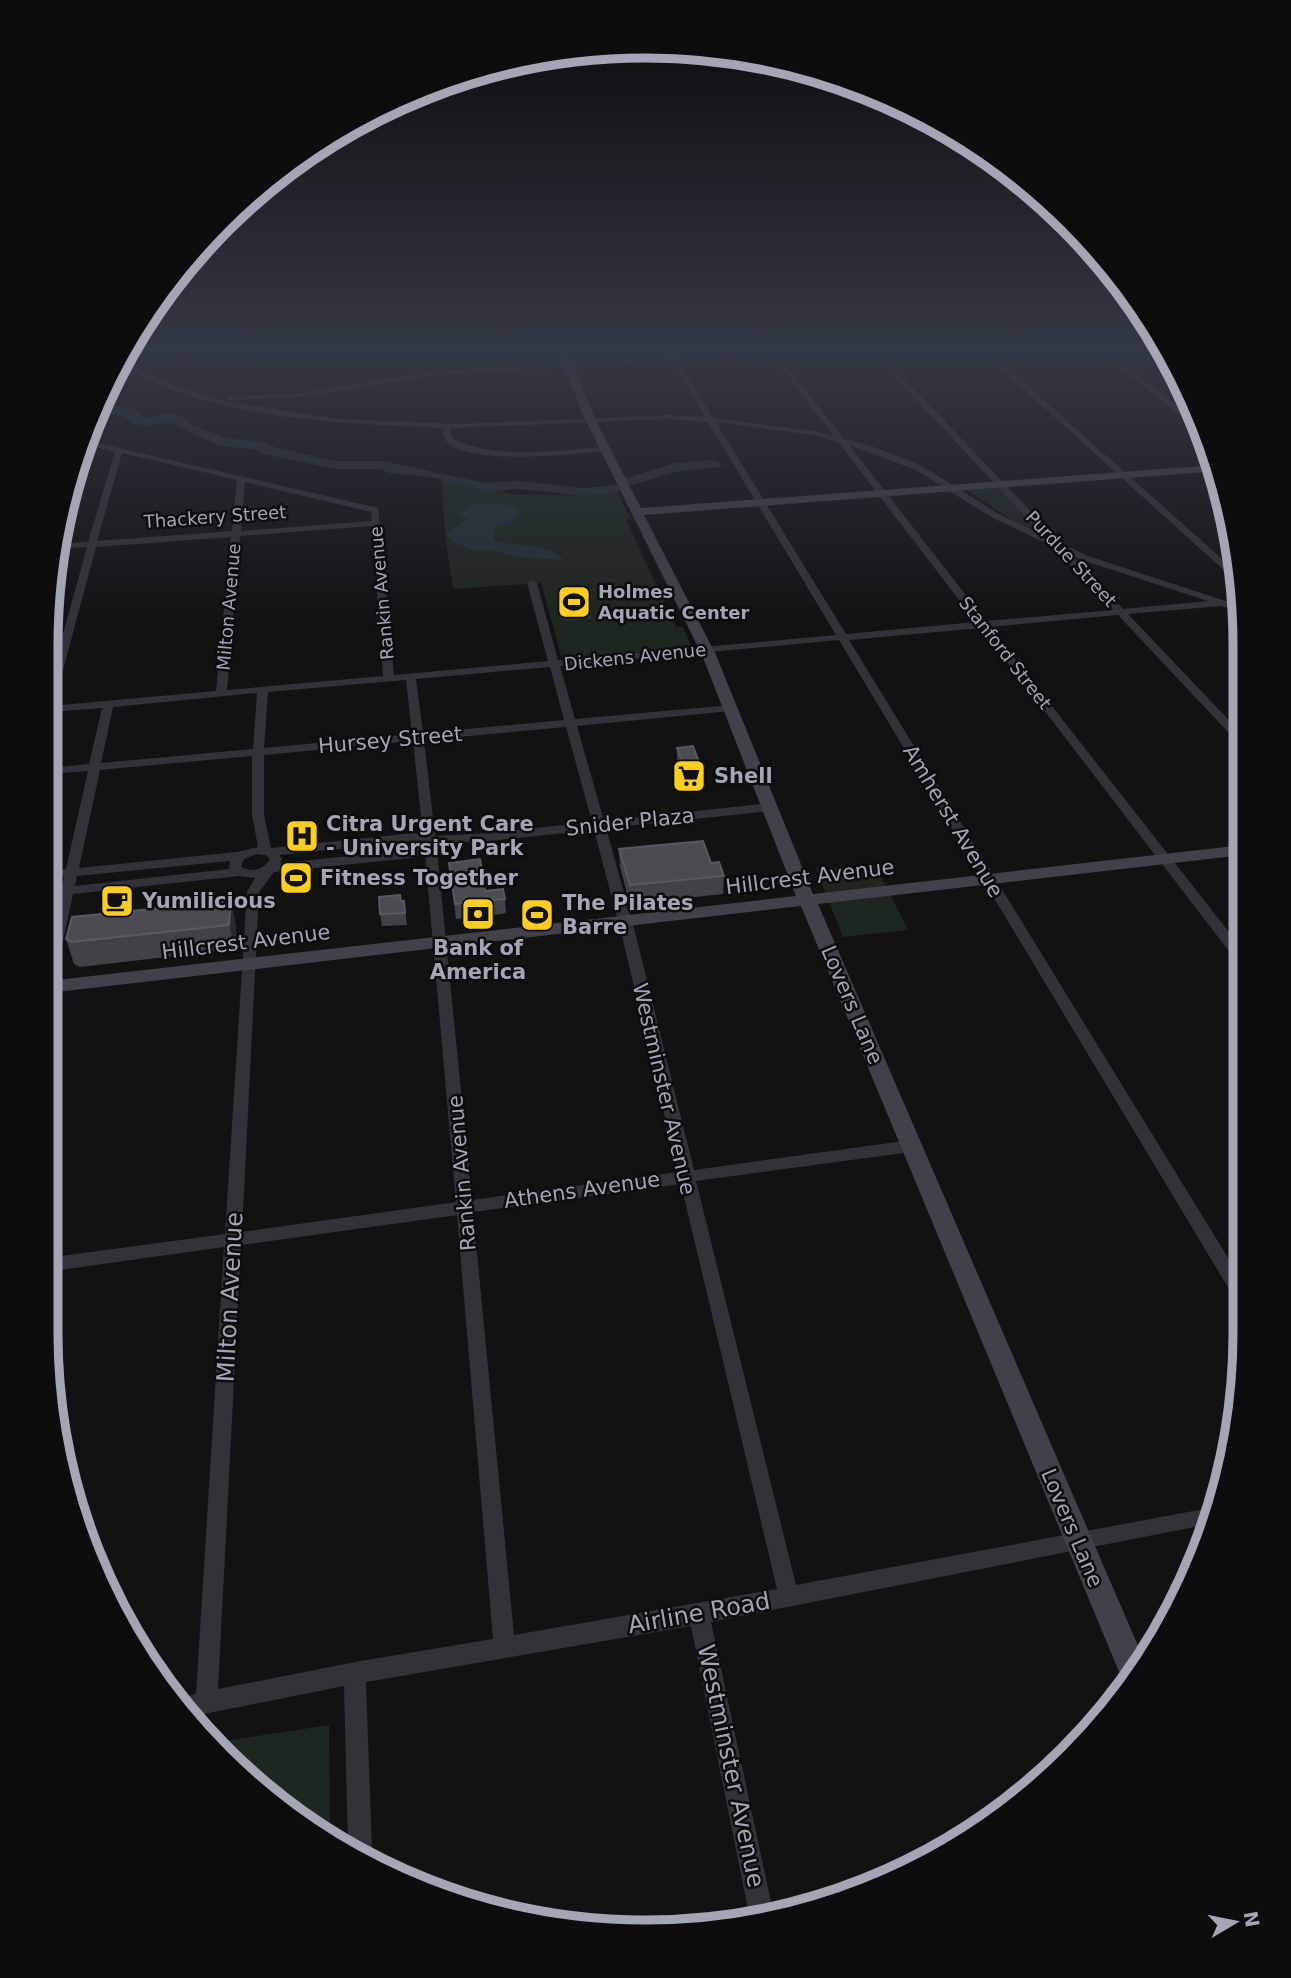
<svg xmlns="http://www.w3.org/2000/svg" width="1291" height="1978" viewBox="0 0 1291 1978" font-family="'DejaVu Sans',sans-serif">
  <rect width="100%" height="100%" fill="#121213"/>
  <g fill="#1e2620">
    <path d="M441 474 483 484 512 494 588 496 618 493 630 517 626 520 676 627H683L692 648 562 659 541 583 453 589 445 533Z"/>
    <path d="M1001 488 1043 534 1014 521 967 490Z"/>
    <path d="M875 865 908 930 843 937 816 869Z"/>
    <path d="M329 1725 330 1835 280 1808 218 1742Z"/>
  </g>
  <g fill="#282e37">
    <path d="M469 505H511L522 513 518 515 519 518 496 528 493 541C510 545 556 545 563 560L516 557 493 550 477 551 453 542 445 533 468 519 460 515Z"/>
    <path d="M581 588 591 619 563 621 561 614 566 613 560 590Z"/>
  </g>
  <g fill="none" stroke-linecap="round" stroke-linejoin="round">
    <g fill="#282e37" fill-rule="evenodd">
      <path d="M100 404 133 408C147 425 151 414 169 414 174 414 180 417 186 418L188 423 225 438 264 442 271 446 334 461H383L485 483 520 481 584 488 616 485 623 489 616 493 584 496 520 489 485 491 430 477 390 473 380 469H334L261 453 259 450 217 445 170 422 146 426 131 423 124 415 98 412Z"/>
      <path d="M715 460 722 464 720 467 679 471 631 485 624 481 626 478 676 463Z"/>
    </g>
    <g fill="#323338" fill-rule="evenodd">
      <path d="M273 346H301L183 358 126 353 128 349 183 354Z"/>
      <path d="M663 346H669L676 357 768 351 765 346H772L775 351 890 346 876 349 1061 543 1088 556 1244 607V613L1221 606 1128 614 1244 736V746L1240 745 1118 615 990 627 1243 950V964L1238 963 981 628 849 640 1241 1279V1301L1235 1299 839 640 560 666 575 719 731 705 736 708 731 711 577 726 604 821 771 803 777 807 771 811 606 828 635 932 694 1170 911 1140 917 1142 919 1146 917 1150 911 1152 696 1181 796 1585 1215 1507 1210 1524 711 1622 774 1916 750 1919 691 1626 366 1682 372 1851 370 1856 348 1845 344 1686 194 1716 178 1699 196 1694 224 1247 46 1272V1258L225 1234 247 892 255 878 239 876 73 894 54 983 60 987 55 1013 48 1018V950L60 896 48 897 49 889 62 888 64 877 49 879V871L66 869 88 771 49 774V768L89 764 102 708 50 712V706L216 691 231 537 96 547 55 700 50 703V681L87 547 56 549 58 544 88 542 115 452 88 445 89 441 378 508 394 675 548 661 527 583 532 580 537 583 558 660 836 635 708 422 667 419 451 428 450 432 453 439C499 461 556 450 605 447L609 449 605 451C571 454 473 466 447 442 446 441 443 433 442 432L444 428C351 424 255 421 167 388 150 382 134 371 119 363L122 360 170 384 227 402 339 419 460 424 667 415 705 417 672 361 439 375 293 398 230 400 226 398 230 396 293 394 439 371 669 357ZM869 349 1043 535 997 513 922 466 871 446 844 439 778 355ZM771 355 834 436 814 431 713 418 678 361ZM716 422 813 435 838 442 976 622 846 634ZM849 445 916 470 991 517 1054 547 1113 610 986 621ZM122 453 237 480 232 531 97 541ZM245 482 371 512 372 521 241 531ZM372 526 383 676 227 690 240 536ZM1072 556 1082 560 1208 601 1123 609ZM550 667 564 720 423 733 416 679ZM406 680 412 734 264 748 268 692ZM257 693 253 749 101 763 113 707ZM566 727 592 822 489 833 435 836 424 740ZM413 741 423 835 414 833 271 848 264 815V755ZM252 756V815L258 847 237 852 79 868 100 770ZM594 830 621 932 678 1172 472 1200 437 851 442 847 436 843 489 841ZM414 841 424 843V847L411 850 280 863 282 859 279 855ZM257 854 266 855 270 859C263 870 252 873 241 867L244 859ZM425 854 456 1202 242 1232 259 892 274 872 412 858ZM230 861 229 869 75 886 77 876ZM681 1184 777 1589 514 1635 473 1212ZM457 1215 493 1639 355 1662 218 1689 241 1245Z"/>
      <path d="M976 346H983L1239 574 1240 583 1237 582Z"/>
      <path d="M1092 346H1100L1199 422 1202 429H1198Z"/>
    </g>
    <path fill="#404149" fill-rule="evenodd" d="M556 346H566L595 419 641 508 1215 465 1218 471 644 515 716 655 813 894 1243 845V855L818 904 1142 1655 1126 1681 1122 1679 801 906 48 993V981L796 896 702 655 585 419Z"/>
  </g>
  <g fill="#404246">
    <path d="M677 748 702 770 701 788 685 789 677 765Z"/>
    <path d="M619 849 711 863 724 876 723 894 630 904 620 867Z"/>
    <path d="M449 863 485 891 505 899 506 913 494 915V921L466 925 465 918 456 919Z"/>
    <path d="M231 901 236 926 235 949 80 967 74 964 66 939Z"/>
    <path d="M401 901H404L407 925 382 926 380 914Z"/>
  </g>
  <path fill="#292a2d" d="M231 901 236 926 235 949 229 925Z"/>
  <g fill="#4b4c52" stroke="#585a62" stroke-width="2">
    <path d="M693 746 702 770 686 772 677 748Z"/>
    <path d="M703 841 711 863 719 862 724 876 630 885 619 849Z"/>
    <path d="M480 859 485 891 503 889 505 899 492 900 493 907 465 910 464 903 455 904 449 863Z"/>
    <path d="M400 895 401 901H404L405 913 380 914 379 897Z"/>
    <path d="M231 901 229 925 72 942 66 939 72 917Z"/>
  </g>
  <linearGradient id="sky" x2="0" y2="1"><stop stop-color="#0a0a0a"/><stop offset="0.56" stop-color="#333944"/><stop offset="1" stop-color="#333944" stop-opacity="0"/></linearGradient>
  <rect width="1291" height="623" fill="url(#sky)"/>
  <defs>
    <symbol id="stadium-square" viewBox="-11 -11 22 22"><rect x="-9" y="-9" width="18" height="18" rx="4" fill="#facd23" stroke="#0d0d0e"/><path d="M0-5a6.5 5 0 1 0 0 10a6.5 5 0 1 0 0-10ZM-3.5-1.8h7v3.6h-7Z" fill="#111"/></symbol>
    <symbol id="supermarket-square" viewBox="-11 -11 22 22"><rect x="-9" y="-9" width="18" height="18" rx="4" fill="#facd23" stroke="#0d0d0e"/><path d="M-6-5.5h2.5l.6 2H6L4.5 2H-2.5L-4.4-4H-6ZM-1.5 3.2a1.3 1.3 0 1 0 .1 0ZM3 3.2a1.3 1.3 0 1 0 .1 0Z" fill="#111"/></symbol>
    <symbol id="hospital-square" viewBox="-11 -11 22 22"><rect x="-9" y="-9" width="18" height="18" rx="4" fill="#facd23" stroke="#0d0d0e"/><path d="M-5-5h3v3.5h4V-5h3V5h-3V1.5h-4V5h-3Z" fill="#111"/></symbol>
    <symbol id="cafe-square" viewBox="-11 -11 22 22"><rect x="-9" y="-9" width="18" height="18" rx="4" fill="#facd23" stroke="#0d0d0e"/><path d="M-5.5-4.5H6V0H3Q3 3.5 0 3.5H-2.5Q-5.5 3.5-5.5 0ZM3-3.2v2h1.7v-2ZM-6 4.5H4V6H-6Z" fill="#111"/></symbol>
    <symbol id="bank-square" viewBox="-11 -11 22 22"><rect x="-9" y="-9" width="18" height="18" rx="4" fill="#facd23" stroke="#0d0d0e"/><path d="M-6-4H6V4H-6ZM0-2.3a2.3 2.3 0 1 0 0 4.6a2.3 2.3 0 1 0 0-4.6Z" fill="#111"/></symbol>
  </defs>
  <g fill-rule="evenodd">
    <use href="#stadium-square" x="555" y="583" width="38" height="38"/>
    <use href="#supermarket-square" x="670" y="757" width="38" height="38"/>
    <use href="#hospital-square" x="283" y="817" width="38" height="38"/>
    <use href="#stadium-square" x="277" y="859" width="38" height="38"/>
    <use href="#cafe-square" x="98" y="882" width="38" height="38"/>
    <use href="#bank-square" x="459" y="895" width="38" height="38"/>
    <use href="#stadium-square" x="518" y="896" width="38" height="38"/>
  </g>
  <g text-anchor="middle" stroke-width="5" stroke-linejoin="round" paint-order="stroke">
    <g font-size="18" fill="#a2a6b5" stroke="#0d0d0e">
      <text transform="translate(215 517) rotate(-4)" y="6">Thackery Street</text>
      <text transform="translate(1071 559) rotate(47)" y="6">Purdue Street</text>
      <text transform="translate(382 593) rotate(-95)" y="6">Rankin Avenue</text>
      <text transform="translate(229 607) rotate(-85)" y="6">Milton Avenue</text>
      <text transform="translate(1005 653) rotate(52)" y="6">Stanford Street</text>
      <text transform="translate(635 657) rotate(-6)" y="6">Dickens Avenue</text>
    </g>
    <g font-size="18" font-weight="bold" fill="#a2a6b5" stroke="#0d0d0e" text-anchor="start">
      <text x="598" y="598">Holmes<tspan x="598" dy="21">Aquatic Center</tspan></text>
    </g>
    <g font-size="21" fill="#a2a6b5" stroke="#0d0d0e">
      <text transform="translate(390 740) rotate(-5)" y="7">Hursey Street</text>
      <text transform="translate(953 821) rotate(59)" y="7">Amherst Avenue</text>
      <text transform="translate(630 822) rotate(-6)" y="7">Snider Plaza</text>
      <text transform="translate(810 877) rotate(-7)" y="7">Hillcrest Avenue</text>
      <text transform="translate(246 942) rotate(-7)" y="7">Hillcrest Avenue</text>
      <text transform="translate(852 1005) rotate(67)" y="7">Lovers Lane</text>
      <text transform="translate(664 1089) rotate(77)" y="7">Westminster Avenue</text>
      <text transform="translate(462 1173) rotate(-95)" y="7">Rankin Avenue</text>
      <text transform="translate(582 1190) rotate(-8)" y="7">Athens Avenue</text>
      <text transform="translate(1072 1528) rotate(67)" y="7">Lovers Lane</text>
    </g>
    <g font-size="21" font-weight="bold" fill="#a2a6b5" stroke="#0d0d0e" text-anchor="start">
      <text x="714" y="783">Shell</text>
      <text x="326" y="831">Citra Urgent Care<tspan x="326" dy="24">- University Park</tspan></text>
      <text x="320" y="885">Fitness Together</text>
      <text x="142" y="908">Yumilicious</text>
      <text x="562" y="910">The Pilates<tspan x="562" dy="24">Barre</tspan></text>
      <text x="478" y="955" text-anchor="middle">Bank of<tspan x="478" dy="24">America</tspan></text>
    </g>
    <g font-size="24" fill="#a2a6b5" stroke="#0d0d0e">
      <text transform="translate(230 1297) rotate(-87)" y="8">Milton Avenue</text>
      <text transform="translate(699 1613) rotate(-10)" y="8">Airline Road</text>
      <text transform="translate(731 1766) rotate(78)" y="8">Westminster Avenue</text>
    </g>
  </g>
  <path d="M0 0H1291V1978H0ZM645 58H646A587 587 0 0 1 1233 645V1333A587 587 0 0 1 646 1920H645A587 587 0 0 1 58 1333V645A587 587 0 0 1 645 58Z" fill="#0d0d0e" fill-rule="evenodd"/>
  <path fill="none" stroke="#a2a6b5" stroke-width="9" d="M645 58H646A587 587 0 0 1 1233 645V1333A587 587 0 0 1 646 1920H645A587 587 0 0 1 58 1333V645A587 587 0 0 1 645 58Z"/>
  <g transform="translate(1235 1922) rotate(80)" stroke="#0d0d0e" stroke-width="5" paint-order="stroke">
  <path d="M0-5L12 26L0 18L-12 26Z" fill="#a2a6b5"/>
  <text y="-10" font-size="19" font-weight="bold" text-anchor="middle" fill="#a2a6b5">N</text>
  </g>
</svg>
